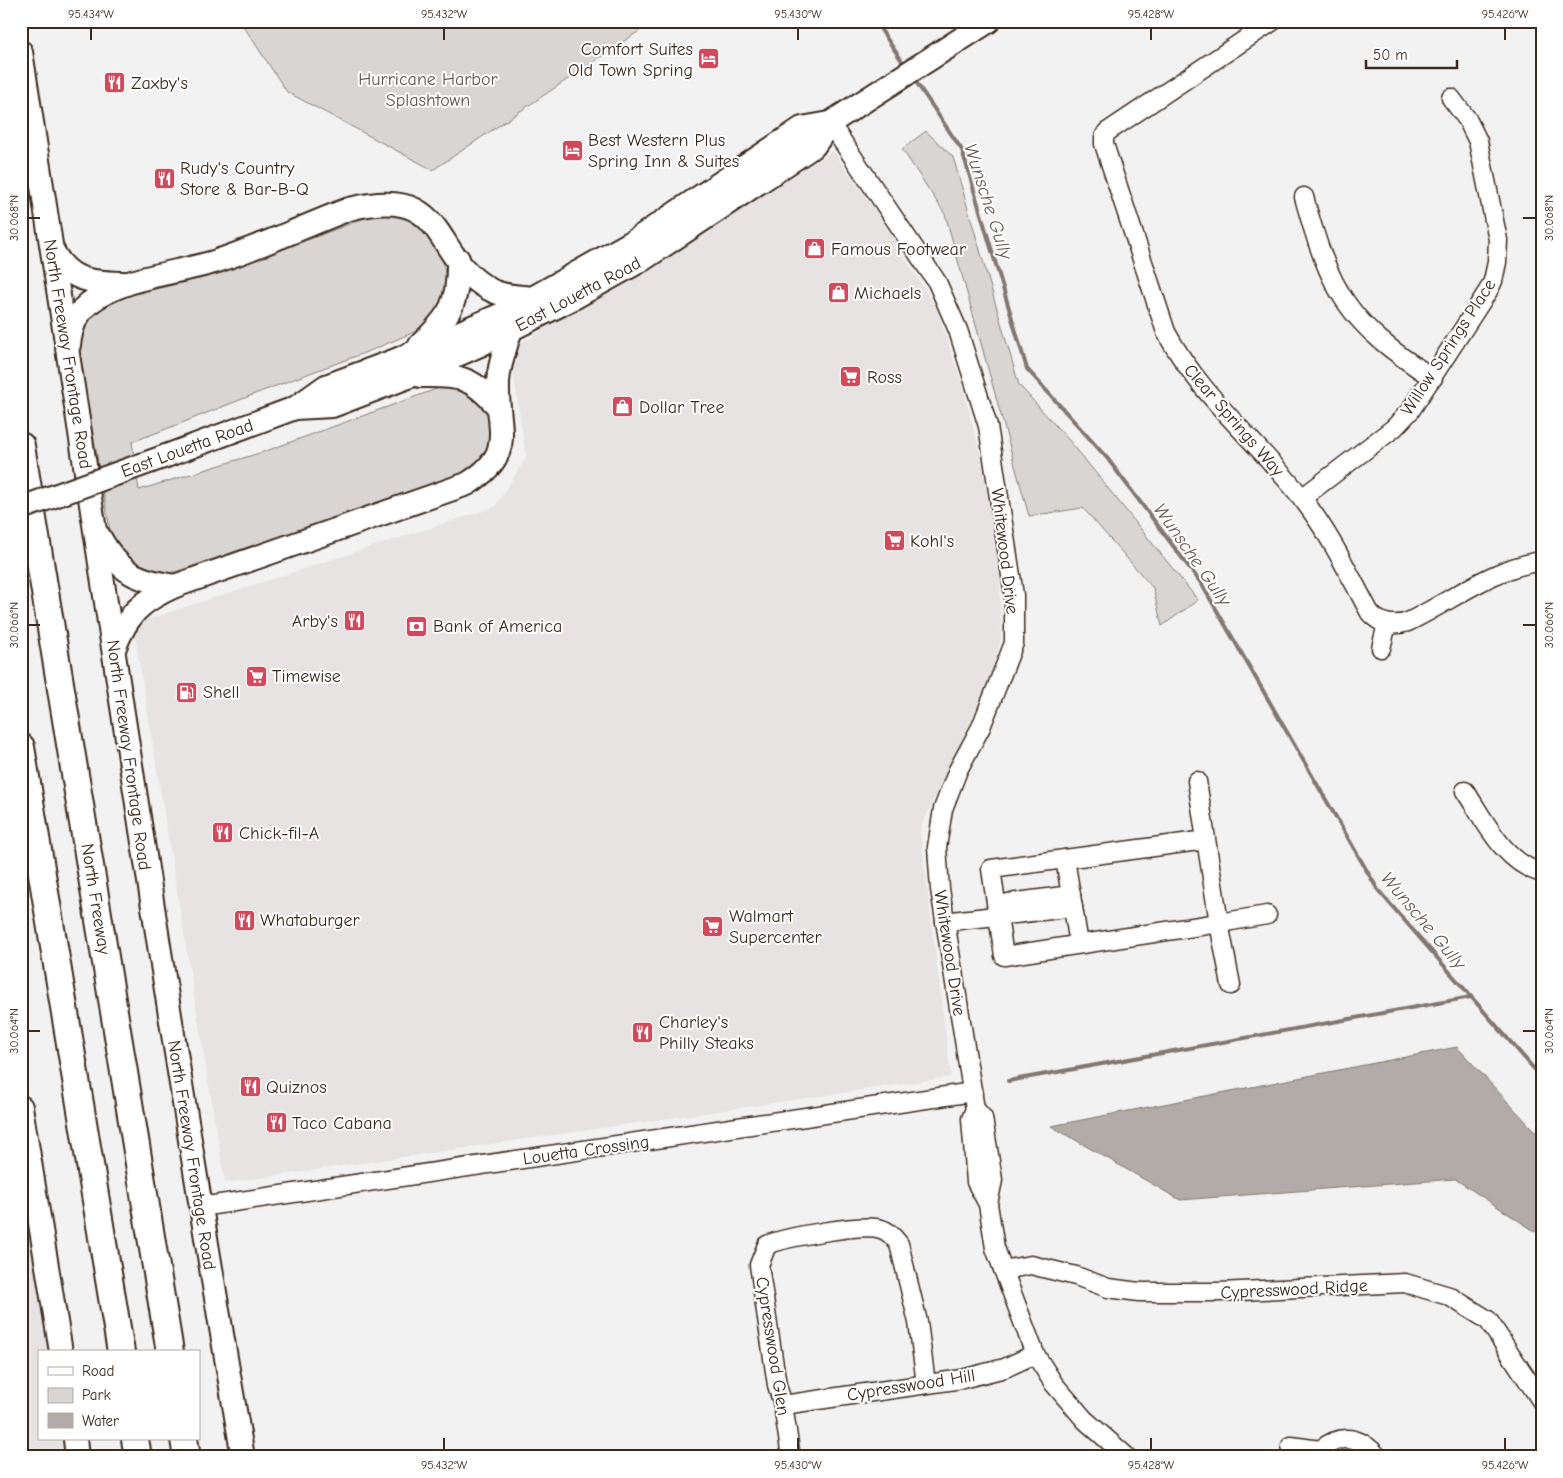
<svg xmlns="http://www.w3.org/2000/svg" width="1563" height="1478" viewBox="0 0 1563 1478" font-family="'Comic Neue',sans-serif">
  <rect width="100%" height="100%" fill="#f3f2f2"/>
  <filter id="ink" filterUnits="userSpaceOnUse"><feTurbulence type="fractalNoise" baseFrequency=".02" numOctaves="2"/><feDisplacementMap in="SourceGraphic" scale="10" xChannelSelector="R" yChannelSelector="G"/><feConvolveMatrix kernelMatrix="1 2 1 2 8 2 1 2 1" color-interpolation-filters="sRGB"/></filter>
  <g filter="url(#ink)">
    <g fill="#e6e3e2">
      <path d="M833 151 875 210 937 309 962 384 982 462 1000 577 1001 639 991 677 920 829 951 1077 225 1183 133 624 495 507 526 457 510 350Z"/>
      <path d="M21 1176 50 1352H39V1439H64L67 1457H21Z"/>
    </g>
    <g fill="#d8d5d2" stroke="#8a8078">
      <path d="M240 21H654L433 170 287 92Z"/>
      <path d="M926 131 953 157 1019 385 1074 446 1198 600 1162 626 1153 588 1083 508 1029 516 945 214 902 149Z"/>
      <path d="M375 214C389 215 404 216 416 223 452 247 455 300 422 327 415 333 406 335 398 339 367 353 334 364 302 376 245 397 189 421 132 442L139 490 266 451 439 388C472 386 499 412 490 447 485 464 466 472 452 478L175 572C153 575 133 571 118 553 113 548 112 537 110 530L79 355C79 328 91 311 115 299L222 273Z"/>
    </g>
    <path fill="#b2aba7" stroke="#827770" d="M1457 1047 1542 1139V1236L1455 1179 1180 1200 1051 1126Z"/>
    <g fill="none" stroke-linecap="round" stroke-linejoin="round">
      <g stroke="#827770" stroke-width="4">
        <path d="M875 21 906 67"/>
        <path d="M914 79 962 150 1027 369 1107 458 1201 583 1378 890 1542 1078"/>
        <path d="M1008 1081 1471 997"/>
      </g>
      <defs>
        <g id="minor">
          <path d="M1273 21 1107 132 1104 137V144L1166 332C1200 396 1257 441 1301 497 1329 532 1349 574 1370 613 1380 624 1393 627 1408 622 1452 601 1491 568 1542 561"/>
          <path d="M830 123 937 282 958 330 988 426 1014 595V643L981 727 958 770 943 809 937 847 940 889 975 1109 983 1118 993 1180 988 1204"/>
          <path d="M1304 197C1330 292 1348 324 1433 378"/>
          <path d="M1302 498 1394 428 1410 411 1488 291 1493 281 1497 262 1498 240 1478 141 1467 119 1451 98"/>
          <path d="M1381 648 1387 624"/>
          <path d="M1197 781 1219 923 1004 956 991 869 1206 840"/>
          <path d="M1465 791C1486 822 1504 863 1542 873"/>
          <path d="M1065 859 1079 944"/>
          <path d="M997 915 1008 903 1071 895"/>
          <path d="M945 922C988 916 1030 913 1073 907"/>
          <path d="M1231 985 1219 923 1267 915"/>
          <path d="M975 1109 971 1119 976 1182 988 1204 995 1248 1035 1354 1054 1384 1085 1420 1127 1457"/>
          <path d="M200 1207 973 1092"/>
          <path d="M1003 1270 1031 1265 1076 1276 1108 1288 1139 1292H1219L1405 1283 1449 1296 1488 1320 1542 1402"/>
          <path d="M783 1405 962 1379 1005 1368 1035 1354"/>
          <path d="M1291 1446 1320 1450C1341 1433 1360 1436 1378 1457"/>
          <path d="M791 1457 783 1405 777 1385 759 1265 767 1245C786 1237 862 1223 881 1229 889 1231 894 1238 899 1244L918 1322 926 1384"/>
        </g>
        <g id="major">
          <path d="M21 52C95 520 162 990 243 1457"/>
          <path d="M53 251C69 282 91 282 123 283"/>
          <path d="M69 345C71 329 75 315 88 304 121 277 174 274 214 262 260 247 305 226 349 209 451 183 429 256 489 289 502 297 519 296 534 298"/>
          <path d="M420 345C451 315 459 303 458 259"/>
          <path d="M420 376C461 375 472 377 499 408"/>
          <path d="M295 408 332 406 408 377 480 345 572 299 642 260 814 146 830 123"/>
          <path d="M166 456 295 408 326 386 396 360 511 310 637 239 802 128 830 123 989 21"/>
          <path d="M99 536C119 572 135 580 175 586"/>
          <path d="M114 649C128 613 140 602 175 586L467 484C518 453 496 429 498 382 499 363 506 347 511 329"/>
          <path d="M21 1107 61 1352"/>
          <path d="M75 1439 77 1457"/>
        </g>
        <g id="highway">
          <path d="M21 446 170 1352"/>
          <path d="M21 747 121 1352"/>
          <path d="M135 1439 138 1457"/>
          <path d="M184 1439 187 1457"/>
        </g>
      </defs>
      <use href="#minor" stroke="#3b2a1e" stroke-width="21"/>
      <use href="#major" stroke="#3b2a1e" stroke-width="26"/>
      <use href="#highway" stroke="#3b2a1e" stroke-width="30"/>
      <use href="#minor" stroke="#fff" stroke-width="18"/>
      <use href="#major" stroke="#fff" stroke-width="22"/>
      <use href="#highway" stroke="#fff" stroke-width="26"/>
      <defs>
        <path id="major-bridge" d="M21 508 166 456"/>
      </defs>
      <use href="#major-bridge" stroke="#3b2a1e" stroke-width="26" stroke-linecap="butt"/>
      <use href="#major-bridge" stroke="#fff" stroke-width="22"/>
    </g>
  </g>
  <path fill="none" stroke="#3b2a1e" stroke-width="2" d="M91 28V40M444 28V40M798 28V40M1151 28V40M1505 28V40M28 218H40M1523 218H1536M28 625H40M1523 625H1536M28 1031H40M1523 1031H1536M444 1438V1450M798 1438V1450M1151 1438V1450M1505 1438V1450"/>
  <defs>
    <symbol id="hotel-square" viewBox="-11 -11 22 22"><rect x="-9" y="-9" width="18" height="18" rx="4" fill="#d1495b" stroke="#fff"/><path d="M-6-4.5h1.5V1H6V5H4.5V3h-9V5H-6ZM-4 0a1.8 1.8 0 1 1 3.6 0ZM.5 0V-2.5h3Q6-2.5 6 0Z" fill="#fff"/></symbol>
    <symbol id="restaurant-square" viewBox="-11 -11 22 22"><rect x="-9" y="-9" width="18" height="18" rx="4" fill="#d1495b" stroke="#fff"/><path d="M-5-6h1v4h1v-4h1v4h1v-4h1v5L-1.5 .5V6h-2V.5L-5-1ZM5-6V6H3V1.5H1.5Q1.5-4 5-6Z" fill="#fff"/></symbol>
    <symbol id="shop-square" viewBox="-11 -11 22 22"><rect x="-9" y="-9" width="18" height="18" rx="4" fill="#d1495b" stroke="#fff"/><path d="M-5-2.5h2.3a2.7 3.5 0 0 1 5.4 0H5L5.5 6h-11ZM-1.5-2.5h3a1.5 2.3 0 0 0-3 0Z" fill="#fff"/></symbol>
    <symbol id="supermarket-square" viewBox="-11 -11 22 22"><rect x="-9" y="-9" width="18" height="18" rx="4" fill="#d1495b" stroke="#fff"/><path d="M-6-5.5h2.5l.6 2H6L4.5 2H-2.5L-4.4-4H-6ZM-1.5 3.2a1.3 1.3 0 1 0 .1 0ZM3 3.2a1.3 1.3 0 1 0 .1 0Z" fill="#fff"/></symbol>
    <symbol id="bank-square" viewBox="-11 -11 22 22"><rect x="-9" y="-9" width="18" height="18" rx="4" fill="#d1495b" stroke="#fff"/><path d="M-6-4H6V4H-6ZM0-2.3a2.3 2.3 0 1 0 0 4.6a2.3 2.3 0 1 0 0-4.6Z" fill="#fff"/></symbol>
    <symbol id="fuel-square" viewBox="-11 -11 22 22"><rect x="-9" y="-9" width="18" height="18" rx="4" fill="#d1495b" stroke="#fff"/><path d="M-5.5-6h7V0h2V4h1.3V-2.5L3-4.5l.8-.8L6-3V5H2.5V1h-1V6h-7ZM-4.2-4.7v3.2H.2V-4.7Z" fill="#fff"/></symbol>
  </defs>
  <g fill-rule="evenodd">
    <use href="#hotel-square" x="696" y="46" width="25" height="25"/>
    <use href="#restaurant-square" x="102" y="70" width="25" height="25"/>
    <use href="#hotel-square" x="560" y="138" width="25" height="25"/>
    <use href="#restaurant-square" x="152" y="166" width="25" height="25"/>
    <use href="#shop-square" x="802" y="236" width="25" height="25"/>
    <use href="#shop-square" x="826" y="280" width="25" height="25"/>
    <use href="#supermarket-square" x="838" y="364" width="25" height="25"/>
    <use href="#shop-square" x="610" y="394" width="25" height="25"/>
    <use href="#supermarket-square" x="882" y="528" width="25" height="25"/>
    <use href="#restaurant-square" x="342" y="608" width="25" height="25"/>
    <use href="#bank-square" x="404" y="614" width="25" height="25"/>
    <use href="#supermarket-square" x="244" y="664" width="25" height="25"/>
    <use href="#fuel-square" x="174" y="680" width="25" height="25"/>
    <use href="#restaurant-square" x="210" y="820" width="25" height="25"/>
    <use href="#restaurant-square" x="232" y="908" width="25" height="25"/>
    <use href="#supermarket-square" x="700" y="914" width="25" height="25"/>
    <use href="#restaurant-square" x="630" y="1020" width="25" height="25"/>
    <use href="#restaurant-square" x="238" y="1074" width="25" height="25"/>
    <use href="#restaurant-square" x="264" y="1110" width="25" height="25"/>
  </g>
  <g text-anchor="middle" stroke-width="4" stroke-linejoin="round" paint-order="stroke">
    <g font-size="18" fill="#3b2a1e" stroke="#fff" text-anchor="start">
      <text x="693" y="55" text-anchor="end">Comfort Suites<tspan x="693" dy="21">Old Town Spring</tspan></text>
      <text x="131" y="89">Zaxby's</text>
      <text x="588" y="146">Best Western Plus<tspan x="588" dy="21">Spring Inn &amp; Suites</tspan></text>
      <text x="180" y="174">Rudy's Country<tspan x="180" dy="21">Store &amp; Bar-B-Q</tspan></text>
      <text x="831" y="255">Famous Footwear</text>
      <text x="854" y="299">Michaels</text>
      <text x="867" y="383">Ross</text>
      <text x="639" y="413">Dollar Tree</text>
      <text x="910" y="547">Kohl's</text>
      <text x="338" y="627" text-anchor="end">Arby's</text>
      <text x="433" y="632">Bank of America</text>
      <text x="272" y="682">Timewise</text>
      <text x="203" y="698">Shell</text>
      <text x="239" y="839">Chick-fil-A</text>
      <text x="729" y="922">Walmart<tspan x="729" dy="21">Supercenter</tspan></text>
      <text x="260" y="926">Whataburger</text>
      <text x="659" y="1028">Charley's<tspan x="659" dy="21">Philly Steaks</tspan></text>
      <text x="266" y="1093">Quiznos</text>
      <text x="292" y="1129">Taco Cabana</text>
    </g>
    <g font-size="18" fill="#62554b" stroke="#fff">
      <text x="428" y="85">Hurricane Harbor<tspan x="428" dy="21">Splashtown</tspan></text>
    </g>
    <g font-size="18" fill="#3b2a1e" stroke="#fff">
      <text transform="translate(578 294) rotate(-28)" y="6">East Louetta Road</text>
      <text transform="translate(1448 347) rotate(-57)" y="6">Willow Springs Place</text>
      <text transform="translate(68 354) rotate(81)" y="6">North Freeway Frontage Road</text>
      <text transform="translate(1234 420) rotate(49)" y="6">Clear Springs Way</text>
      <text transform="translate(187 448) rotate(-20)" y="6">East Louetta Road</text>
      <text transform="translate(1005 551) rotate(83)" y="6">Whitewood Drive</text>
      <text transform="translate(129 755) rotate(82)" y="6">North Freeway Frontage Road</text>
      <text transform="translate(96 899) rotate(81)" y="6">North Freeway</text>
      <text transform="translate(950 953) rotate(81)" y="6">Whitewood Drive</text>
      <text transform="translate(586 1150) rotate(-8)" y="6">Louetta Crossing</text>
      <text transform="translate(192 1155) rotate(81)" y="6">North Freeway Frontage Road</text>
      <text transform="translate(1294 1289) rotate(-3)" y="6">Cypresswood Ridge</text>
      <text transform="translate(773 1346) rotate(81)" y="6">Cypresswood Glen</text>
      <text transform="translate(911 1385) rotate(-9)" y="6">Cypresswood Hill</text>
    </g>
    <g font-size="19" font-style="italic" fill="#65574e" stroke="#fff">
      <text transform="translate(989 201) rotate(72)" y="7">Wunsche Gully</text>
      <text transform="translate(1193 554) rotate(55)" y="7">Wunsche Gully</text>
      <text transform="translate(1424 920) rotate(50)" y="7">Wunsche Gully</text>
    </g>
  </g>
  <rect width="1563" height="1478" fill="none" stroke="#fff" stroke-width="55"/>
  <rect x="38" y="1350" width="162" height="90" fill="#ffffff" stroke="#b1aaa5"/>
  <rect x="48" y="1367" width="25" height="8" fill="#ffffff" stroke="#b1aaa5"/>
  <text x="82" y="1376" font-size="15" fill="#3b2a1e">Road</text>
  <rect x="48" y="1388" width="25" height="15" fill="#d8d5d2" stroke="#b1aaa5"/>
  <text x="82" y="1400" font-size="15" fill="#3b2a1e">Park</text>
  <rect x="48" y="1413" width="25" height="15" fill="#b2aba7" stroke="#b1aaa5"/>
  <text x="82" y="1426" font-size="15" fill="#3b2a1e">Water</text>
  <path d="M1366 60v8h91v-8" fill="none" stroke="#3b2a1e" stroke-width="2.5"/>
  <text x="1373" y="60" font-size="15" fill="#3b2a1e" stroke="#ffffff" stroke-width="4" paint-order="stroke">50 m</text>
  <rect x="28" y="28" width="1508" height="1422" fill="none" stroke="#3b2a1e" stroke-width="2"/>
  <g font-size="12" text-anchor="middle" fill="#3b2a1e">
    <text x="91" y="18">95.434°W</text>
    <text x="444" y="18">95.432°W</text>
    <text x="798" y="18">95.430°W</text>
    <text x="1151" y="18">95.428°W</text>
    <text x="1505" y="18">95.426°W</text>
    <text transform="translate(14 218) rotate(-90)" y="4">30.068°N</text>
    <text transform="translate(1549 218) rotate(-90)" y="4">30.068°N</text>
    <text transform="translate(14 625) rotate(-90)" y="4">30.066°N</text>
    <text transform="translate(1549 625) rotate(-90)" y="4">30.066°N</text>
    <text transform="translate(14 1031) rotate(-90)" y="4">30.064°N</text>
    <text transform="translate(1549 1031) rotate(-90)" y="4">30.064°N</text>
    <text x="444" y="1469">95.432°W</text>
    <text x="798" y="1469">95.430°W</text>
    <text x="1151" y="1469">95.428°W</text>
    <text x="1505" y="1469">95.426°W</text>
  </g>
</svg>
